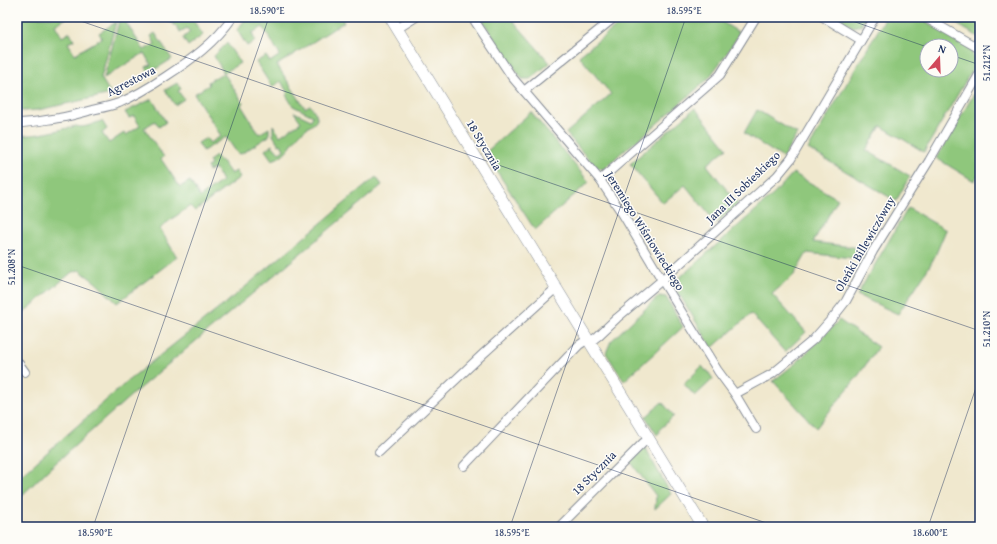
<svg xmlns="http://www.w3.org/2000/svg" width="997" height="544" viewBox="0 0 997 544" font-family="'Gentium Book Plus',serif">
  <rect width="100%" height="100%" fill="#fdfcf7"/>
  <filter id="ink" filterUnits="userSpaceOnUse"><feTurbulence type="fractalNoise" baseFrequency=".025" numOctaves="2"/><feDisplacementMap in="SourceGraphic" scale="8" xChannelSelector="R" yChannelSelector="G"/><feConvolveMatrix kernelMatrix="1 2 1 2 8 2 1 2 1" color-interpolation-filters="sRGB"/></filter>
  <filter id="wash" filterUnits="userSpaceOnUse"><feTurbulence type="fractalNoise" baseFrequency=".012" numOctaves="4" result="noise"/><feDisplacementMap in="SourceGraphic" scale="16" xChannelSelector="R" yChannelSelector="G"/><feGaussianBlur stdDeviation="0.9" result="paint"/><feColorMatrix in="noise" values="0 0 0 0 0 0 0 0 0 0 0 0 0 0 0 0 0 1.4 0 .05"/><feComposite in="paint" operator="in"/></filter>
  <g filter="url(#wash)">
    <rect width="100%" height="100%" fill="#f0e8ce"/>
    <g fill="#8fc77b" stroke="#557b6c" fill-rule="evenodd">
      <path d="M17 17H68L55 25 62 37 70 32 74 40 68 43 75 54 102 38 99 33 116 22 101 78 111 94 38 110 23 111 17 110Z"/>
      <path d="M166 17H176L178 18 179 17H191L203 35 188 46 183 38 190 32 187 28 180 32 173 23 167 21 165 18Z"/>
      <path d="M247 17H261L264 22 272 17H341L344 22 277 65 305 108 310 105C313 109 317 114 317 119 316 124 307 127 303 131 292 140 288 156 272 160L265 150 272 145 279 153 284 150 281 144 279 145 273 135V125L280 136 301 122 294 112 311 120 313 116 293 106 286 95 288 94 281 81 272 87 256 62 266 56 270 62 280 55 263 27 252 33 255 41 247 46 237 30Z"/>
      <path d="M480 17H510L550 63 530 79H522Z"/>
      <path d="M628 17H714L740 33 725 56 708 79 644 135 621 153 604 169 596 168 566 133 611 94 579 56Z"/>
      <path d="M836 17H866L861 25 853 27Z"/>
      <path d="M886 17H918L971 48 975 65 924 152 881 126 866 150 910 176 896 201 808 149ZM927 46H951V70H927Z"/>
      <path d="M945 17H980V38Z"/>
      <path d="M123 18 144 50 155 44 151 36 155 33 172 59 149 73 146 67 151 65 144 53 104 78 119 21Z"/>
      <path d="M227 43 240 63 224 73 214 56Z"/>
      <path d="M221 74 225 75 243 103 241 105 259 134 269 128V136L241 154 237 153 226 137 203 151 198 143 206 138 210 143 221 136 194 94 209 85 208 82Z"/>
      <path d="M177 83 181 89 178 91 184 99 175 105 165 90Z"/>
      <path d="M980 84V173L974 181 936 158Z"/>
      <path d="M152 99 166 122 159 127 155 121 144 128 164 157 161 159 180 187 190 181 200 197 222 181 215 168 209 171 207 167 211 165 209 161 216 156 219 161 221 160 231 174 236 171 240 177 195 211 190 206 165 224 160 229 177 257 117 303 95 282 79 270 71 273 17 318V135C36 137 58 130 76 126 85 129 93 123 102 121L107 129 102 133 109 143 124 133 126 135 140 126 134 116 129 118 125 112Z"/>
      <path d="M695 108 727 148 707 165 738 204 716 223 685 185 663 203 630 164Z"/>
      <path d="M757 110 797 134 783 158 744 133Z"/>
      <path d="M531 112 589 182 535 230 485 153Z"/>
      <path d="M793 173 838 199 813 242 867 249 861 259 807 253 794 275 772 294 806 332 785 352 751 314 712 348 676 289 677 280 774 194Z"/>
      <path d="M376 177 382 185 135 392 50 468 17 500V479L130 379 226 303Z"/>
      <path d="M908 208 946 230 935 256 929 267 898 314 857 295Z"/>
      <path d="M659 296 666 297 683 327 624 381 606 353 611 341Z"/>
      <path d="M839 320 878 347 858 376 816 428 773 381 796 363Z"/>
      <path d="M702 366 706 371 707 370 713 379 695 396 684 384Z"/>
      <path d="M662 402 674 416 659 430 660 432 657 435 645 416H647Z"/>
      <path d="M645 448 671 494 655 509 656 496 630 461Z"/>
    </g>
  </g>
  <g filter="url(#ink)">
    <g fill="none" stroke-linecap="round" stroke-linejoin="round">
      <defs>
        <g id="minor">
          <path d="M472 17 512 77 600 180 622 213 662 280 718 371 735 394 756 429"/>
          <path d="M823 17 861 40"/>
          <path d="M924 17 980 49"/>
          <path d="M397 29 416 17"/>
          <path d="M524 91 615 17"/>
          <path d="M17 123C32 123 45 120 59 118 71 116 81 113 92 110 101 108 111 106 119 103 135 96 150 87 165 77 191 60 215 43 233 17"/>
          <path d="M600 180 720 75 756 17"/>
          <path d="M590 342 598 336 617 318 662 280 777 176 791 159 801 142 875 17"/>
          <path d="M17 361 25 372"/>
          <path d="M735 394 772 374 813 340 835 315 846 301 873 251 929 161 980 73"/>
          <path d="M379 452 483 354 556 288"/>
          <path d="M464 466 579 345 588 339"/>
          <path d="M559 527 643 443 649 439"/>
        </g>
        <path id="major" d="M390 17 703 527"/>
      </defs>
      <use href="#minor" stroke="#868c96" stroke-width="10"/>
      <use href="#major" stroke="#868c96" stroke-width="12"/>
      <use href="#minor" stroke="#fff" stroke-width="8"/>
      <use href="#major" stroke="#fff" stroke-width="11"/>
    </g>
  </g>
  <path fill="none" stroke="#1b2f5e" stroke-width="1" stroke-opacity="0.45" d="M69 17 980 331M841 17 927 47M951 55 980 65M17 265 778 527M93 527 269 17M510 527 686 17M928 527 980 376"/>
  <g text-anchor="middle" stroke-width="3" stroke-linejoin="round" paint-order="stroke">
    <g font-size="12" fill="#1b2f5e" stroke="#fdfcf7">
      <text transform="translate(131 81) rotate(-27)" y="4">Agrestowa</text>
      <text transform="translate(484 145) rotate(59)" y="4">18 Stycznia</text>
      <text transform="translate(743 187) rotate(-44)" y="4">Jana III Sobieskiego</text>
      <text transform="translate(645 231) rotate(58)" y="4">Jeremiego Wiśniowieckiego</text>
      <text transform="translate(865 244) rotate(-60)" y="4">Oleńki Billewiczówny</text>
      <text transform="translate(594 473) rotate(-45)" y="4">18 Stycznia</text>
    </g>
  </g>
  <rect width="997" height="544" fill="none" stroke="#fdfcf7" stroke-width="44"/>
  <g transform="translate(939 58) rotate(19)"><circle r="19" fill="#fdfcf7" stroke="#a3aaba"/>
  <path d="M0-3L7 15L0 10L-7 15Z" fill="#d1495b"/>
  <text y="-6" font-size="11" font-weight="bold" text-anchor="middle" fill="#1b2f5e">N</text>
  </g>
  <rect x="22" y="22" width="953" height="500" fill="none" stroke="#1b2f5e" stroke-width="1.5"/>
  <g font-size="10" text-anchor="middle" fill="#1b2f5e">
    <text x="267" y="14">18.590°E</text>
    <text x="684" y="14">18.595°E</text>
    <text transform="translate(986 63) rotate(-90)" y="4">51.212°N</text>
    <text transform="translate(11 267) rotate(-90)" y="4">51.208°N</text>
    <text transform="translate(986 329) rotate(-90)" y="4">51.210°N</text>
    <text x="95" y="536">18.590°E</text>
    <text x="512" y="536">18.595°E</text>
    <text x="930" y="536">18.600°E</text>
  </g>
</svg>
